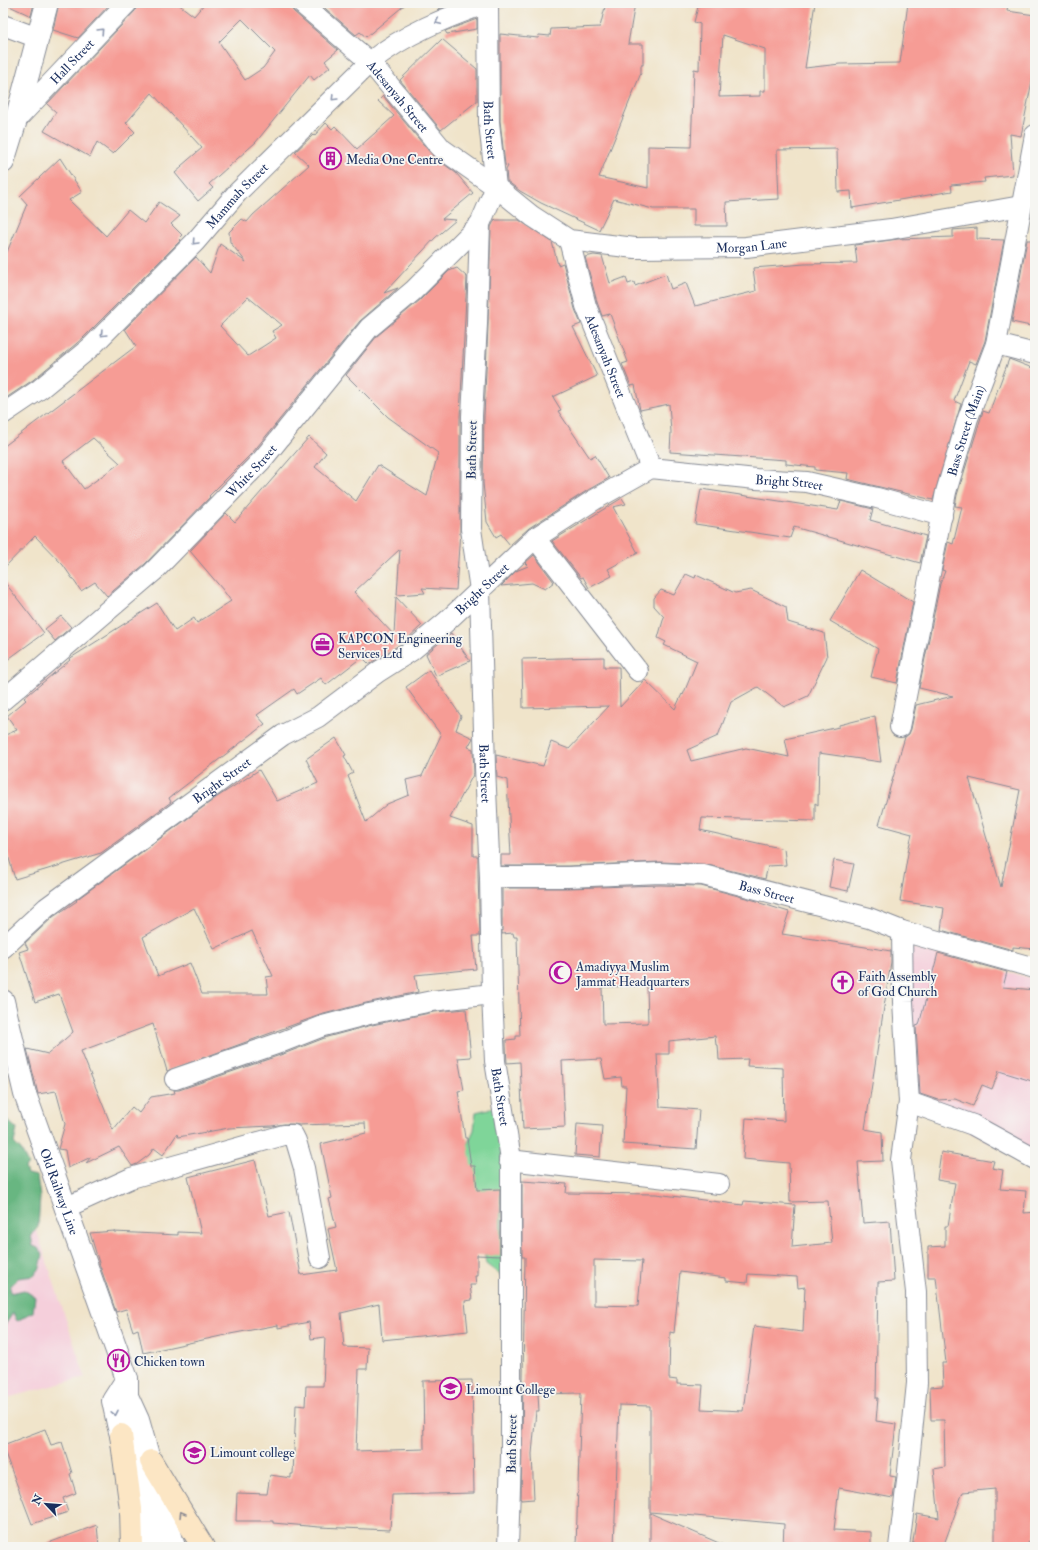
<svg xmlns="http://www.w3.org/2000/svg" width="1038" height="1550" viewBox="0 0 1038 1550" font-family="'IM FELL Double Pica',serif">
  <rect width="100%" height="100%" fill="#f6f6f2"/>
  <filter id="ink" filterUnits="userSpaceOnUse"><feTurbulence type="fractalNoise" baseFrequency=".025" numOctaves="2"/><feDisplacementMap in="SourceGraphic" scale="8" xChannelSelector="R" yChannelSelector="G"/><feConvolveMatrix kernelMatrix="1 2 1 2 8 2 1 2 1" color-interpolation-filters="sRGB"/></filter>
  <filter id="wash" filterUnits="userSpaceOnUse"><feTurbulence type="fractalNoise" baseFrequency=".012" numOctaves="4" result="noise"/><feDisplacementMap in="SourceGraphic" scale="16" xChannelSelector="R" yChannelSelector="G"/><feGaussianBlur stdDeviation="0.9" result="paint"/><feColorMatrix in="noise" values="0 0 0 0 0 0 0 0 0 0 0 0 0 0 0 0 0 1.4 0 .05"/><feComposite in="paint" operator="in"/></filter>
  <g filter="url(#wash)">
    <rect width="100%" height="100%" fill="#f0e4ca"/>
    <g fill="#f5cfdb">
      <path d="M906 947 1035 979V1165L912 1102Z"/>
      <path d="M3 1128 85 1377 3 1399Z"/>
    </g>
    <path fill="#7fd599" stroke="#4d827c" d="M501 1106 502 1276 486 1264 482 1238 462 1156 474 1130 476 1112Z"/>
    <path fill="#67b681" stroke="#417270" d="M3 1121H8L17 1129 14 1143 21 1150 28 1164 25 1168 27 1174 37 1176 40 1197 38 1227 31 1235 33 1246 38 1248 43 1255 40 1268 34 1276 18 1278 10 1287 11 1293 24 1290 35 1297 33 1312 17 1321 13 1313 3 1328 5 1337 3 1339Z"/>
    <g id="blocks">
      <g fill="#f69c95" fill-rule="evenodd">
        <path d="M3 3H34L31 16Z"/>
        <path d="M59 3H111L78 38 53 30Z"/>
        <path d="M138 3H177L194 16 205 3H290V7L294 12 338 50 325 61 330 67 314 80 310 75 256 142 209 184 213 188 198 201 175 173 182 167 181 166 202 148 152 93 126 123 135 132 113 154 97 142 90 157 44 131 56 112 47 104 135 11ZM242 19 275 52 263 68 245 80 219 42Z"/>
        <path d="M319 3H407L366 37 360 32 356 35Z"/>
        <path d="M444 3H454L437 10Z"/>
        <path d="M606 3H635L628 44H643V65H641V73L599 177 648 188V146L691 147 694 69 699 70 700 24 694 22 699 3H815L805 68 840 64 900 63 908 3H1008L1007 11 1035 15V66L1021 136 1010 134 1013 175 984 178 985 182 951 185 952 191 852 208 851 191 838 192 837 149 777 150 779 199 726 202 727 226H694V209H653L614 199 599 230 541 203 520 191 507 181 506 170 508 166 505 165 500 121V34L538 38 539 35 550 36 551 29 600 27ZM723 35 765 49V91H760V96L719 97Z"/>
        <path d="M477 19V29L447 34 445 31Z"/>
        <path d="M442 39 477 69V101L441 130 400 80Z"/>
        <path d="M383 96 433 156 456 173 473 193 442 219 456 220 435 238 384 293 398 288 360 321 253 452 209 496 210 497 145 564 107 596 95 582 81 591 63 565 35 536 3 569V447L136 346 125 329 196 257 210 273 220 244 246 262 230 242 229 232 242 219 247 222 253 215 309 165 295 152 313 135 314 136 326 123 332 129 335 126 357 149 394 116 378 101ZM248 297 282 325 272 331 276 338 248 356 220 326ZM93 438 120 463 84 489 63 461Z"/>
        <path d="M60 158 82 192 69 200 106 236 128 210 144 223 159 202 180 216 171 224 182 235 179 238 181 240 83 338 33 380 3 400V251L7 252 27 204 20 196Z"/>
        <path d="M495 219 496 220H519L552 242 558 265 563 263 575 309 581 324 573 327 597 376 553 397 561 410 558 411 590 458 595 455 609 478 588 490 529 528 510 545 501 534 496 537 487 522 483 483 484 416 488 325 491 227Z"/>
        <path d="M977 228V239L1004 240 985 341 976 364 969 361 954 401 961 404 933 500 847 479 848 473 815 470V467L786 464V460L670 452 671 432 669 404 640 410 635 385 631 386 622 364 628 362 610 314 602 316 597 302 585 257 594 255 602 256 610 283 626 277 628 284 634 282 635 286 666 274 671 289 686 283 695 306 756 291 753 268 805 264 857 263 855 245 898 239 953 237V230Z"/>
        <path d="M1027 240H1035V327L1012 322Z"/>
        <path d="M457 268 467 277 460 416V531L456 590 422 588 425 593 397 595 400 549 354 592 394 635 396 597 422 625 404 642 369 664 362 657 326 685 321 678 297 694 294 689 257 715 265 724 169 798 171 802 101 853 15 879 3 838V736L17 730 7 716 26 700 24 698 70 660 69 659 157 603 175 631 194 618 197 623 231 601 223 590 190 551 226 513 235 522 309 437 326 453 315 467 356 501 378 465 427 496 438 453 388 417 346 375 377 336 420 300 449 271Z"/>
        <path d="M1009 359 1035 369V949L1013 947V950L941 930 944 908 900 901 909 847 912 834 879 825 905 737 909 734 911 729 916 705 953 696 919 688 940 584 945 571 942 570 948 542 953 544 962 507 955 506 957 495 983 411 989 413ZM969 778 1020 790 1001 887Z"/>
        <path d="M701 489 838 510 841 501 873 509 870 520 926 536 920 563 794 527 790 538 695 524Z"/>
        <path d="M622 498 626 504 613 507 638 553 608 569 612 576 589 588 583 577 581 578 552 541Z"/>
        <path d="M534 555 554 582 545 589 532 583 501 586 516 571 528 566 525 563Z"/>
        <path d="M860 570 913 602 897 683 871 677 878 649 830 621Z"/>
        <path d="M686 574 695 578 696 575 735 593 751 590 786 607 788 622 824 633 827 657 808 696 784 707 758 687 731 702 718 736 687 750 691 761 746 748 789 757 785 739 839 727V725L875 716 881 762 819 753 818 805 815 803V821L702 818 700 830 784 849 786 865 768 866 765 879 704 864 660 862 568 866H501V855H511L507 780 497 777 496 755 543 766 551 742 569 749 609 706 523 708 522 659 604 657V667H619L620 707 645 680 675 709 682 694 683 695 697 661 664 645 666 642 658 638 664 617 654 606V598L661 590 674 595Z"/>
        <path d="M3 580 44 633 3 663Z"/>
        <path d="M61 616 71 627 55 641 45 629Z"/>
        <path d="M451 633 470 661 436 676 426 654Z"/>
        <path d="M429 670 461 716 456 730 473 738 468 747 473 749 474 773 450 818 473 826V856H478V877L480 936H473L476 969 415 975 418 992 366 1003 320 1015 167 1071 153 1024 81 1051 113 1130 132 1107 139 1113 151 1097 175 1093 174 1090H179L286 1053 327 1037 372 1025 434 1012 466 1009 471 1057 458 1058 464 1090 458 1091 465 1138H467L471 1166H475L477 1190 500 1189V1256L477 1255V1276H475L476 1285H470L472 1300 465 1301 468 1331 382 1340 379 1304 341 1313 344 1347 368 1348 367 1369H359L356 1451 424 1449 423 1381 472 1380 474 1493 392 1495 390 1530 319 1527 273 1523V1521H236L237 1493 267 1494 270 1475 291 1478V1474H293L296 1405 305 1406 306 1386H323L325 1337 311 1339 309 1322 278 1328V1325L230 1334 143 1353 138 1329 133 1331 126 1309 116 1312 100 1266 90 1233 114 1231V1232L178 1235V1232L201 1233 188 1177 255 1160 269 1216 289 1212 301 1275 337 1270 328 1229 336 1227 329 1199 332 1198 321 1144 366 1133 365 1123 299 1125 293 1124H284L272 1126 229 1128 178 1137 177 1134 163 1155 154 1148 149 1155 137 1164 132 1166 119 1147 86 1163 91 1157 68 1168 65 1150 58 1149 65 1124 56 1091 38 1094 27 1049 48 1054 73 1032 59 994 35 1002 19 952 28 949 25 943 53 917 77 901 76 900 217 797 259 770 277 801 318 783 306 759 336 738 346 755 344 756 353 773 348 776 366 822 387 804 409 795 406 780 422 776 441 735 406 687ZM194 908 214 949 252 931 273 976 266 977 268 994H202L190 963 158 976 143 937Z"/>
        <path d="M834 860 854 864 848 891 829 887Z"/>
        <path d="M660 885 701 886 761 902 760 903 789 912 782 934 891 951V962L865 1129 882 1132 883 1161 858 1162 863 1223 890 1221 894 1281 878 1282 876 1398H878L876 1421 896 1424 890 1476 896 1477 893 1498 839 1488 834 1530 871 1532V1547H783L784 1524 650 1512V1406L619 1405 614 1547H576L581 1393 538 1394 539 1411H536L532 1454 534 1499 521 1500 525 1257H522V1181L567 1184 566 1193 656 1194 743 1205 744 1201 795 1205 792 1247 832 1243 828 1201 790 1202 789 1163 743 1159 746 1118 784 1121 783 1068 747 1066 748 1059 719 1060 718 1045H716L715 1036 669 1041V1054H657L660 1107 699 1110 696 1149 623 1144 626 1086H622L621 1077 605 1079 601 1059 562 1061 565 1127 523 1129 520 1062 507 1063 506 1046V1040L516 1039V1036H520L517 937H514L513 933 502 934V888H568ZM647 986 648 1023 603 1024 602 987ZM594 1260 642 1261 638 1306 594 1305ZM680 1272 726 1278V1281L747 1283 748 1274 797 1277 798 1288 805 1287 803 1332 754 1326 743 1411 701 1409 703 1385 677 1384V1380L669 1379 670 1332 674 1333Z"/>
        <path d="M938 953 1007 972 1003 987 1035 990V1082L999 1071 992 1089 982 1085 973 1106 955 1099 938 1100 920 1094 916 1026 919 1025Z"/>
        <path d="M577 1124 602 1126 600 1157 575 1155Z"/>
        <path d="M941 1152 994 1161 992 1168 1003 1170 1000 1189 1026 1191 1024 1213 1035 1212 1034 1331H1035V1540L1028 1541 1029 1547H995V1489L963 1492 943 1547H912L917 1514 939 1518 934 1469 945 1467 944 1420H931L930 1387 943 1386 942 1363H946L936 1277H928V1247L945 1246V1226H948L955 1183 937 1180Z"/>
        <path d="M45 1429 51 1445 62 1442 72 1473 70 1474 76 1493 63 1498 68 1512 32 1524 3 1448V1445Z"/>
        <path d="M650 1513 728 1547H650Z"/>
        <path d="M97 1525 99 1547H44L43 1545Z"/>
      </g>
    </g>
  </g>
  <g filter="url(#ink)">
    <use href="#blocks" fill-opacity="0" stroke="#868a94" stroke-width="1"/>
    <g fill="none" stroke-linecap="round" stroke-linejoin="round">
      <defs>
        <g id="minor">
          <path id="s1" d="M301 3 370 62 442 149 496 187 532 216 569 240 635 248 746 247 891 229 1021 206"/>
          <path id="s2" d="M488 3 489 122 496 187 480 224 477 324 472 416 471 529 480 590 485 767 490 877 492 994 495 1061 511 1159V1457L508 1547"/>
          <path d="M3 25 38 38"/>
          <path id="s3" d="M16 120 127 3"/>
          <path id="s4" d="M569 240 586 306 651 468"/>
          <path d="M996 344 1035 354"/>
          <path id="s5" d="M3 414 40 389 91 347 195 242 237 193 370 62C404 34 445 18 487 3"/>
          <path d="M535 538 638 671"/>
          <path id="s6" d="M3 700 153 572 262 460 369 328 413 291 480 224"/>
          <path id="s7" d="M900 727 946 492 968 418 996 344 1035 135"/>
          <path id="s8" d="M490 877H568L660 873 703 875 869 918 902 931 1035 968"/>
          <path id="s9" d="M3 948 46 908 283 735 318 717 378 672 411 651 446 622 535 538 594 500 651 468 756 479 807 482 877 498 942 516"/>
          <path d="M175 1079 282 1042 323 1026 369 1014 432 1001 492 994"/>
          <path d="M909 1102 973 1125 1035 1159"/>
          <path d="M511 1159 509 1160 719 1184"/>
          <path d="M65 1208 131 1178 284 1135H293L296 1141 304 1168 320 1258"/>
          <path d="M899 1547 907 1481 917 1383 916 1292 901 1160 909 1102 903 1002 902 931"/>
        </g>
        <g id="tertiary">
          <path d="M3 162 16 120 47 3"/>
          <path id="s10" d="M3 1001 25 1094 127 1379V1396L138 1420 174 1547"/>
          <path d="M127 1379 113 1401 118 1424 152 1547"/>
        </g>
        <g id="secondary">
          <path d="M121 1435 131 1509 132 1547"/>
          <path d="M151 1461 203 1547"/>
        </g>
      </defs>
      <use href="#minor" stroke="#868a94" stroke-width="22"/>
      <use href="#tertiary" stroke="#868a94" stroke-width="24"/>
      <use href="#secondary" stroke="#868a94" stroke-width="24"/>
      <use href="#minor" stroke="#fff" stroke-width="20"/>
      <use href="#tertiary" stroke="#fff" stroke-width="22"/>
      <use href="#secondary" stroke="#fce6c4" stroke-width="22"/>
    </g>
    <defs><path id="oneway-chevron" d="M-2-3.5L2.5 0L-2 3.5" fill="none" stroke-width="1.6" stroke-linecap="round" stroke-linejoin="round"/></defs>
    <g stroke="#8d97ae">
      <use href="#oneway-chevron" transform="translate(438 22) rotate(155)"/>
      <use href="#oneway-chevron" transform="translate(101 31) rotate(-46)"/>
      <use href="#oneway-chevron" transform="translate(334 98) rotate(135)"/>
      <use href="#oneway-chevron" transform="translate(195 242) rotate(133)"/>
      <use href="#oneway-chevron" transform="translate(103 334) rotate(135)"/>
      <use href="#oneway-chevron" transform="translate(115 1413) rotate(78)"/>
    </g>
    <use stroke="#8c8a91" href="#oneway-chevron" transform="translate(182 1514) rotate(-121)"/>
  </g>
  <defs>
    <symbol id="building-ring" viewBox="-11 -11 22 22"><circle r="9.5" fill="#f6f6f2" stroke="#b5179e" stroke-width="1.5"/><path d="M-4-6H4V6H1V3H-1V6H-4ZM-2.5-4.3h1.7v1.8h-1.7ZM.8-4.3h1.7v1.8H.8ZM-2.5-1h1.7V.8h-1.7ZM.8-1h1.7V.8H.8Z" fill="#b5179e"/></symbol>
    <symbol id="office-ring" viewBox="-11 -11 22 22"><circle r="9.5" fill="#f6f6f2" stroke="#b5179e" stroke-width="1.5"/><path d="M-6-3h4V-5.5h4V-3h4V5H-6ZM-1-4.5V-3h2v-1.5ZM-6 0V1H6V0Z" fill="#b5179e"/></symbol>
    <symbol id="mosque-ring" viewBox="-11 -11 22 22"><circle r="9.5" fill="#f6f6f2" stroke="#b5179e" stroke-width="1.5"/><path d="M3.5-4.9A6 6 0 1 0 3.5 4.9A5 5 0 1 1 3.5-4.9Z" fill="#b5179e"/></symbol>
    <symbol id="church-ring" viewBox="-11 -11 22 22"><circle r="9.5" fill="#f6f6f2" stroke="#b5179e" stroke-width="1.5"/><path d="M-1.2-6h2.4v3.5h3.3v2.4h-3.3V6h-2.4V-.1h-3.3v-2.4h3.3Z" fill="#b5179e"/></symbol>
    <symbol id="restaurant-ring" viewBox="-11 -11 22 22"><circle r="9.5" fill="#f6f6f2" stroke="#b5179e" stroke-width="1.5"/><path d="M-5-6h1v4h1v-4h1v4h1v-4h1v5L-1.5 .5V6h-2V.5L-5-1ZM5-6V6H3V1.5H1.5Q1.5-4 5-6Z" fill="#b5179e"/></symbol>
    <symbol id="university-ring" viewBox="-11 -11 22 22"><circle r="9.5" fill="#f6f6f2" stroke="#b5179e" stroke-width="1.5"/><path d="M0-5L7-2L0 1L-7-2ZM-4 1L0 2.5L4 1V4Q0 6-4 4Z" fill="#b5179e"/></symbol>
    <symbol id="school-ring" viewBox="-11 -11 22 22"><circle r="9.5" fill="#f6f6f2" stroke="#b5179e" stroke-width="1.5"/><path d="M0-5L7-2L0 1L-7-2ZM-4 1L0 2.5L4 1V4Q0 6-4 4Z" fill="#b5179e"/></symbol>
  </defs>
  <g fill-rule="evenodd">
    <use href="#building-ring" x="318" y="146" width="25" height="25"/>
    <use href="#office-ring" x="310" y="632" width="25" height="25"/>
    <use href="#mosque-ring" x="548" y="960" width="25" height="25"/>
    <use href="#church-ring" x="830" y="970" width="25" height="25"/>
    <use href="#restaurant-ring" x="106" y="1348" width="25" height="25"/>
    <use href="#university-ring" x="438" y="1376" width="25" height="25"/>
    <use href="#school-ring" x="182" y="1440" width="25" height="25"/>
  </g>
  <g text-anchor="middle" stroke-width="3.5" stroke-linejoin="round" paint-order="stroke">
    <g font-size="13" fill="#1b2f5e" stroke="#f6f6f2">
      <text dy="5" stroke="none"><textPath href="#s3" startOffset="81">Hall Street</textPath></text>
      <text dy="5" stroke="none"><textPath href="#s1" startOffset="135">Adesanyah Street</textPath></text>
      <text dy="5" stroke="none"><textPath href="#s2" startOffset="127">Bath Street</textPath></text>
      <text dy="5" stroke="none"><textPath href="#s5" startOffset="321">Mammah Street</textPath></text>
      <text dy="5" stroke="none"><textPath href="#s1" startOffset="543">Morgan Lane</textPath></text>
      <text dy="5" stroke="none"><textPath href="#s4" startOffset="122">Adesanyah Street</textPath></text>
      <text dy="5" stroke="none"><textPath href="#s7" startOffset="304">Bass Street (Main)</textPath></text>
      <text transform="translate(471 450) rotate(-89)" y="5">Bath Street</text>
      <text dy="5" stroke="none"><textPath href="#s6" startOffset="338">White Street</textPath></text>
      <text dy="5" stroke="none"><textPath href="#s9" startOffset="948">Bright Street</textPath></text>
      <text dy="5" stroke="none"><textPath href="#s9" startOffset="600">Bright Street</textPath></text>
      <text dy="5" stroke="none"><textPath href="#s2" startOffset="775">Bath Street</textPath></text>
      <text dy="5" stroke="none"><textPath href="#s9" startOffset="276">Bright Street</textPath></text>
      <text dy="5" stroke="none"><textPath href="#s8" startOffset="279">Bass Street</textPath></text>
      <text dy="5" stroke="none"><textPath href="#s2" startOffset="1099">Bath Street</textPath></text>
      <text dy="5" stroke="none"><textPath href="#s10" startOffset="199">Old Railway Line</textPath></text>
      <text transform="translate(511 1444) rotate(-89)" y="5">Bath Street</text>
    </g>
    <g font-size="13" fill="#1b2f5e" stroke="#f6f6f2" text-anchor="start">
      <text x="346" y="164">Media One Centre</text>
      <text x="338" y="643">KAPCON Engineering<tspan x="338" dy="15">Services Ltd</tspan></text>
      <text x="576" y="971">Amadiyya Muslim<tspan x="576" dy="15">Jammat Headquarters</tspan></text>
      <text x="858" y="981">Faith Assembly<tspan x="858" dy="15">of God Church</tspan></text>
      <text x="134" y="1366">Chicken town</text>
      <text x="466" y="1394">Limount College</text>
      <text x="210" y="1457">Limount college</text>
    </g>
  </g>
  <rect width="1038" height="1550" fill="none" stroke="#f6f6f2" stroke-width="16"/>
  <g transform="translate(46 1504) rotate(296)" stroke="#f6f6f2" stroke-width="3" paint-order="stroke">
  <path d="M0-3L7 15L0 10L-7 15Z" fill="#1b2f5e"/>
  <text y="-6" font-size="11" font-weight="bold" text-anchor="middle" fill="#1b2f5e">N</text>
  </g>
</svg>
